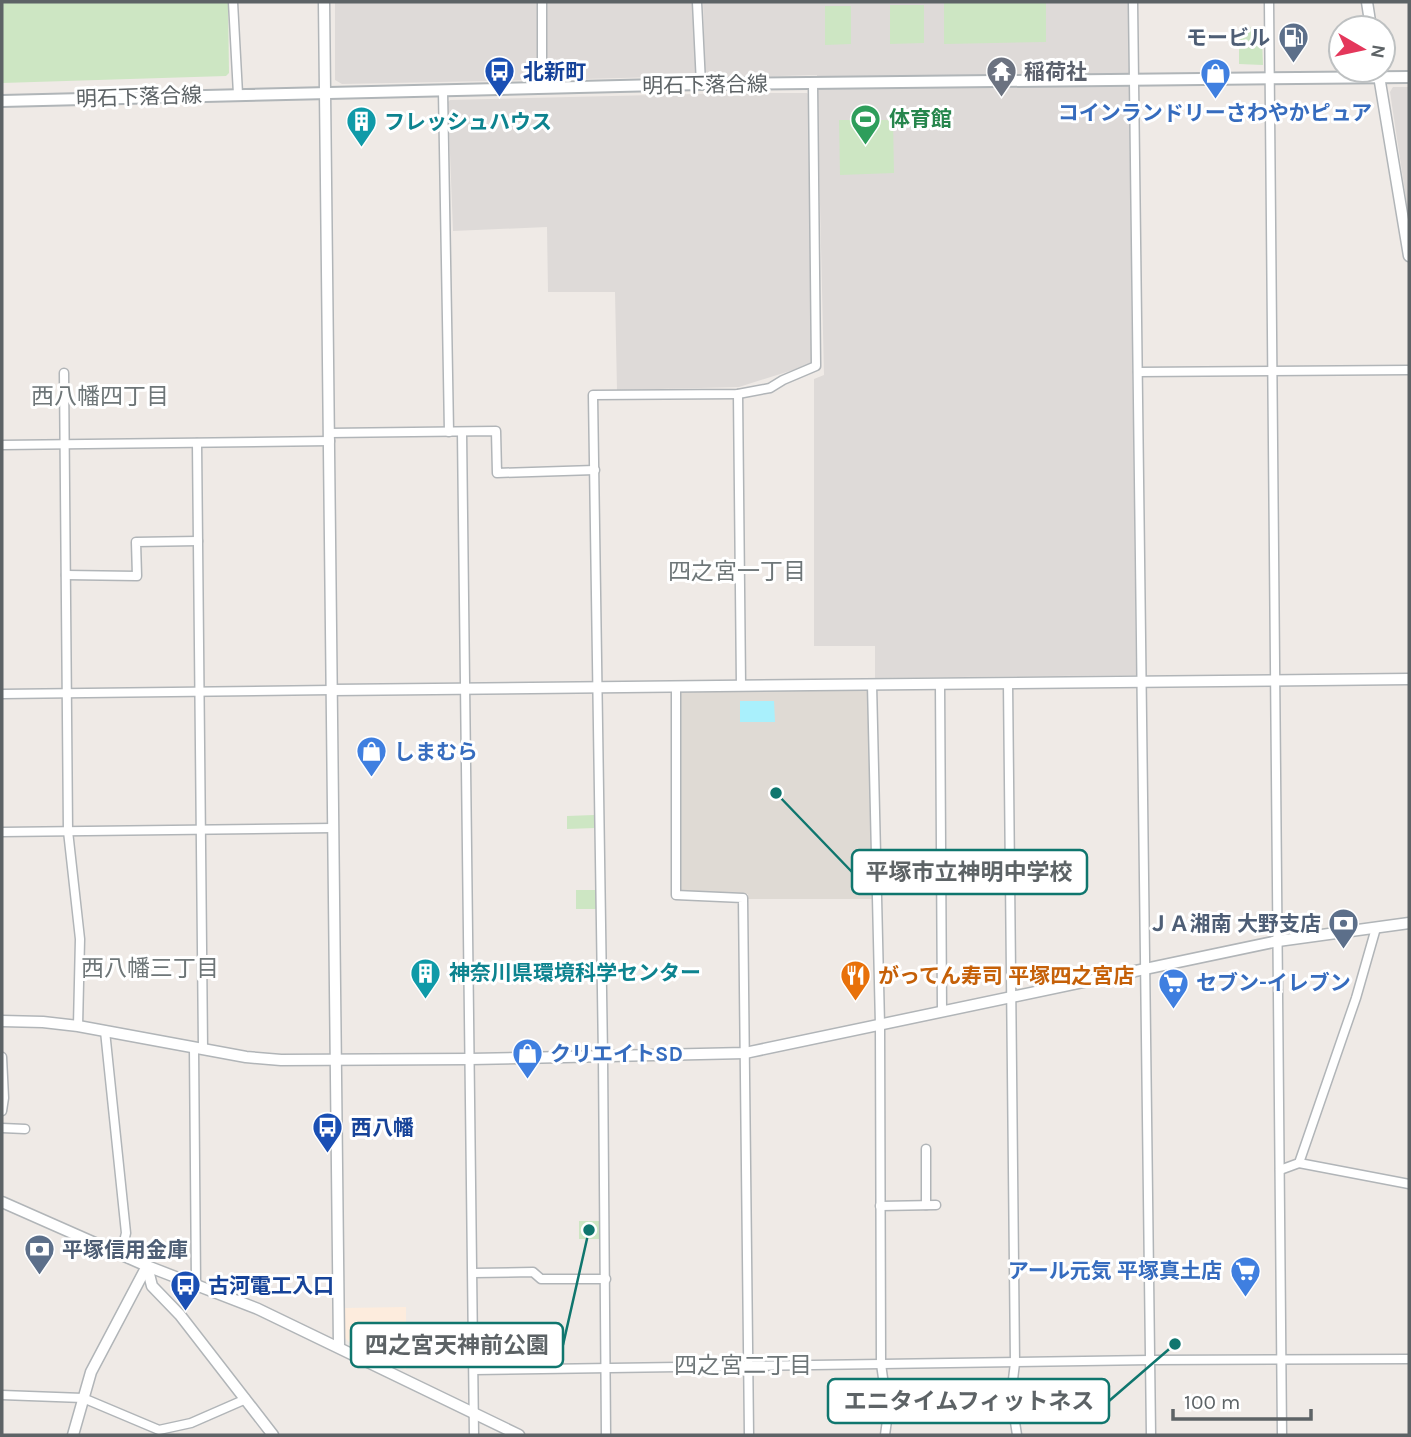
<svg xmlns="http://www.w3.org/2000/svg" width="1411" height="1437" viewBox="0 0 1411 1437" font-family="Karla,'Noto Sans JP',sans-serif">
  <rect width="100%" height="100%" fill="#efeae6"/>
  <path fill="#fdecdd" d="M406 1307V1370L351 1344 345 1338 344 1308Z"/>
  <g fill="#dedad8">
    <path d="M335 2H538V77L535 80 342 84 335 80Z"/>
    <path d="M545 2H693L697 73 694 76 548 80 544 76Z"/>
    <path d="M703 2H1128L1136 675 875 678V646H814V379L824 375 817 75 712 78 705 71Z"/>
    <path d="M1393 87H1409V218L1390 92Z"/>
    <path d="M737 93H807L809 95 812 364 739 387 617 390 615 292H548L547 227 453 231 448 102 450 100Z"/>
  </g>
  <path fill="#dfdad4" d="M868 690 871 692 872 899H748V894H684L681 891 679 695 681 692Z"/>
  <g fill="#cde6c3">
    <path d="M2 2H228L229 73 226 76 2 83Z"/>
    <path d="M944 2H1046V42L944 44Z"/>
    <path d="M890 5H924V43L890 44Z"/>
    <path d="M825 6H851V44L825 45Z"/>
    <path d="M1239 27H1250L1262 39 1263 65 1239 64Z"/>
    <path d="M839 120H893L894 173 840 175Z"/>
    <path d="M594 815 595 828 567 829V816Z"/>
    <rect x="576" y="890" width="20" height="19"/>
    <path d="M579 1221H599L600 1239H579Z"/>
  </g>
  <path fill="#a9f0fc" d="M740 701H774L775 722H740Z"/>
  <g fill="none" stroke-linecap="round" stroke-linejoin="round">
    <defs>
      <g id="minor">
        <path d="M233 2 238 94"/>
        <path d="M542 2V88"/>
        <path d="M697 2 701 84"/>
        <path d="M1133 2 1151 1435"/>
        <path d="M1269 2 1282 1435"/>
        <path d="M443 91 449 432"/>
        <path d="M1138 372 1409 370"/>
        <path d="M64 373 68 831 80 939 78 1026"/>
        <path d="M738 394 741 686"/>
        <path d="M462 432 474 1435"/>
        <path d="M329 433 496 431 497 473 595 470"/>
        <path d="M197 443 203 1049"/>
        <path d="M2 445 330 441"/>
        <path d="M66 575 137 576 136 542 198 541"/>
        <path d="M1008 683 1015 1363 1011 1396 1017 1435"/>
        <path d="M872 684 880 1025 881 1364 888 1413 885 1435"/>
        <path d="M940 684 942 1011"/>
        <path d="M676 686V895L743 898 749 1435"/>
        <path d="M2 694 332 690"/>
        <path d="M2 832 333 828"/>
        <path d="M105 1031 126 1233 121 1255"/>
        <path d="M194 1048 196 1284"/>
        <path d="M2 1057 4 1098 2 1111"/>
        <path d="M2 1128 25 1129"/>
        <path d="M1299 1163 1409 1184"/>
        <path d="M1280 1170 1299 1163 1356 998 1376 928"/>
        <path d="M926 1205V1149"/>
        <path d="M880 1206 936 1205"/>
        <path d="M473 1273 533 1272 541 1279H606"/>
        <path d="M474 1370 1151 1360 1409 1359"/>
        <path d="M2 1395 83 1398 159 1430 191 1423 246 1399"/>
        <path d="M606 1435 603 1057 593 395 738 394 770 388 783 380 816 366 813 84"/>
      </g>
      <g id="tertiary">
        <path d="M324 2 339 1346"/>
        <path d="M1367 2 1371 28"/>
        <path d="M1378 70 1409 256"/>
        <path d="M332 690 1409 679"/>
        <path d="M2 1021 43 1022 78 1026 246 1057 281 1060 470 1059 745 1053 1278 941 1409 923"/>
        <path d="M2 1202 147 1266 258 1309 519 1435"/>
        <path d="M147 1266 152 1286 180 1315 273 1435"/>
        <path d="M73 1435 91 1372 147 1266"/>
      </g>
      <path id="secondary" d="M2 101 701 84 1409 77"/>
    </defs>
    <use href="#minor" stroke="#b1b5b8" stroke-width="11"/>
    <use href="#tertiary" stroke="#b1b5b8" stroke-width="13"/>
    <use href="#secondary" stroke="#b0b5b8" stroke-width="14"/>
    <use href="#minor" stroke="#fff" stroke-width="8"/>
    <use href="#tertiary" stroke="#fff" stroke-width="10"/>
    <use href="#secondary" stroke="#fff" stroke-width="10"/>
  </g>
  <defs>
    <symbol id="fuel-pin" viewBox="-11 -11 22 30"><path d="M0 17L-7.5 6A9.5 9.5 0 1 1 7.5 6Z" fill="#5c6f8a" stroke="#fff"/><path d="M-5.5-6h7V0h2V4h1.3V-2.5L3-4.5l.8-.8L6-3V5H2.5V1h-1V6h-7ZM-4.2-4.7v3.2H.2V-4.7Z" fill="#fff"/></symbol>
    <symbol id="bus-pin" viewBox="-11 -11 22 30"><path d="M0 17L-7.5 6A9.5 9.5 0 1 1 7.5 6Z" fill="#1a4fb4" stroke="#fff"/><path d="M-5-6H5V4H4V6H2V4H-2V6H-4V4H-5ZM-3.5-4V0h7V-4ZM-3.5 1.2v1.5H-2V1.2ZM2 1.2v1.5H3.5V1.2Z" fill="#fff"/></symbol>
    <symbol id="temple-pin" viewBox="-11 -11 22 30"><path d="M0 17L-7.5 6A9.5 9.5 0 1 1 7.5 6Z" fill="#6b7280" stroke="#fff"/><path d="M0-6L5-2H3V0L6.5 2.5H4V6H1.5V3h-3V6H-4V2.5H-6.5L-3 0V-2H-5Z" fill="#fff"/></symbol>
    <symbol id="shop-pin" viewBox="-11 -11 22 30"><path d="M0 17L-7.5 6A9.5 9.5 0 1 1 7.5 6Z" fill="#3f7fe0" stroke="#fff"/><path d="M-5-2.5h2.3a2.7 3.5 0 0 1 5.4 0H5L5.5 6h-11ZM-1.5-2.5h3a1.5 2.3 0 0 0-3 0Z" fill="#fff"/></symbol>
    <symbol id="stadium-pin" viewBox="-11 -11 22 30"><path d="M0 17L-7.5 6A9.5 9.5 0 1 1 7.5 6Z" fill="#2e9e5b" stroke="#fff"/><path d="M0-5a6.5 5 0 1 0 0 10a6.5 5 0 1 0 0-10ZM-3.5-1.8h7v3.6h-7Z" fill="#fff"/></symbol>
    <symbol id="building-pin" viewBox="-11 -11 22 30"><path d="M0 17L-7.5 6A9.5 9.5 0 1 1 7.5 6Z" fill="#0f9aa8" stroke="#fff"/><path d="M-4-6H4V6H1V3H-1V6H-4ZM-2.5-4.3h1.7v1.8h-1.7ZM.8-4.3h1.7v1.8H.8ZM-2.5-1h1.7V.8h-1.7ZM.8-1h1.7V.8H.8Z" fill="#fff"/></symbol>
    <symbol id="bank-pin" viewBox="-11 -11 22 30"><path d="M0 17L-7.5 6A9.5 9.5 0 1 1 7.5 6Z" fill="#5c6f8a" stroke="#fff"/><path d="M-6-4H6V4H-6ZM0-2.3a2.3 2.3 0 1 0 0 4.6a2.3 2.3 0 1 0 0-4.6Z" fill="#fff"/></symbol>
    <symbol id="restaurant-pin" viewBox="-11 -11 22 30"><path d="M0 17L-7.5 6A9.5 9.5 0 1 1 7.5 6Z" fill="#e8710a" stroke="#fff"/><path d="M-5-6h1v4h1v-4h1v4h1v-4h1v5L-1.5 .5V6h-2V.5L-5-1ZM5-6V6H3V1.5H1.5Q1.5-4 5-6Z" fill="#fff"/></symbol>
    <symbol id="supermarket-pin" viewBox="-11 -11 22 30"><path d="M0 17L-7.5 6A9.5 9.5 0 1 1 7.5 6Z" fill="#3f7fe0" stroke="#fff"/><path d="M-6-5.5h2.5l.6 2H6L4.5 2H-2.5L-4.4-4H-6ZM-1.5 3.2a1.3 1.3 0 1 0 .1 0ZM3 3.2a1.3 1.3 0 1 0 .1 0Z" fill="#fff"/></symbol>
  </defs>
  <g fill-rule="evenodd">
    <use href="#fuel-pin" x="1276" y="20" width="35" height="47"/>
    <use href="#bus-pin" x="482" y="54" width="35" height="47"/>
    <use href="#temple-pin" x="984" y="54" width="35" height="47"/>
    <use href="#shop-pin" x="1198" y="56" width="35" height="47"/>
    <use href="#stadium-pin" x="848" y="102" width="35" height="47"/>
    <use href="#building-pin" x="344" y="104" width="35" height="47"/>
    <use href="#shop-pin" x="354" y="734" width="35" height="47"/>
    <use href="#bank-pin" x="1326" y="906" width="35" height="47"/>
    <use href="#building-pin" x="408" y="956" width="35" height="47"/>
    <use href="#restaurant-pin" x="838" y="958" width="35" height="47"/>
    <use href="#supermarket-pin" x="1156" y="966" width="35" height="47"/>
    <use href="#shop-pin" x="510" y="1036" width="35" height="47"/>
    <use href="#bus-pin" x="310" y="1110" width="35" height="47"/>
    <use href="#bank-pin" x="22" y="1232" width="35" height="47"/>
    <use href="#supermarket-pin" x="1228" y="1254" width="35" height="47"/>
    <use href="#bus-pin" x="168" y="1268" width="35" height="47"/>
  </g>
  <g text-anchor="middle" stroke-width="6" stroke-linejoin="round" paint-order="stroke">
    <g font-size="21" font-weight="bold" fill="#4e5e75" stroke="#fff" text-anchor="end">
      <text x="1270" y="45">モービル</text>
      <text x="1321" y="931">ＪＡ湘南 大野支店</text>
      <text x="62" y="1257" text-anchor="start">平塚信用金庫</text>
    </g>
    <g font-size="21" font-weight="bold" fill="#164399" stroke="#fff" text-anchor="start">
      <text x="523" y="79">北新町</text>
      <text x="351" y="1135">西八幡</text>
      <text x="208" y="1293">古河電工入口</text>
    </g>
    <g font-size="21" font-weight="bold" fill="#5b616d" stroke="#fff" text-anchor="start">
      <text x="1024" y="79">稲荷社</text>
    </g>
    <g font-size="21" fill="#5d6366" stroke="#fff">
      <text transform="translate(705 85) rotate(-1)" y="7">明石下落合線</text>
      <text transform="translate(139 97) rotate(-2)" y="7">明石下落合線</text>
    </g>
    <g font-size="21" font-weight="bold" fill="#366cbe" stroke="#fff" text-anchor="start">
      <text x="1215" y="120" text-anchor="middle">コインランドリーさわやかピュア</text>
      <text x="394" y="759">しまむら</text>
      <text x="1196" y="990">セブン-イレブン</text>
      <text x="550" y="1061">クリエイトSD</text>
      <text x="1222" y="1278" text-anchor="end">アール元気 平塚真土店</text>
    </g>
    <g font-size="21" font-weight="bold" fill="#27864d" stroke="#fff" text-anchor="start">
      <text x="889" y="126">体育館</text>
    </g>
    <g font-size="21" font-weight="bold" fill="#0d838f" stroke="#fff" text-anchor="start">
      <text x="384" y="129">フレッシュハウス</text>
      <text x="449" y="980">神奈川県環境科学センター</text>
    </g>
    <g font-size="21" font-weight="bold" fill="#c56008" stroke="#fff" text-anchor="start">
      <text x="878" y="983">がってん寿司 平塚四之宮店</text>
    </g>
    <g font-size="23" fill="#6e7678" stroke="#fff">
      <text x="100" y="404">西八幡四丁目</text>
      <text x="737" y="579">四之宮一丁目</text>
      <text x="150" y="976">西八幡三丁目</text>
      <text x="743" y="1373">四之宮二丁目</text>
    </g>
  </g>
  <path fill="none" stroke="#0f766e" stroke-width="2.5" d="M776 793L852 872M589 1230L563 1345M1175 1344L1109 1401"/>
  <g fill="#0f766e" stroke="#fff" stroke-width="2.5">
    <circle cx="776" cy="793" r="7"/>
    <circle cx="589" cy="1230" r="7"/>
    <circle cx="1175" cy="1344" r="7"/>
  </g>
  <g fill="#fff" stroke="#0f766e" stroke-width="2.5">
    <rect x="852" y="850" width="235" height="44" rx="7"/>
    <rect x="351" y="1323" width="212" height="44" rx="7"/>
    <rect x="828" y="1379" width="281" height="44" rx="7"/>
  </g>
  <g font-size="23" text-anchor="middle" font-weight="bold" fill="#5d6366">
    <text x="969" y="880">平塚市立神明中学校</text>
    <text x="457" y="1353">四之宮天神前公園</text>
    <text x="969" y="1409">エニタイムフィットネス</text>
  </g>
  <rect width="1411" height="1437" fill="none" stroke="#5d6366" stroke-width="7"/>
  <g transform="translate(1362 49) rotate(99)"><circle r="33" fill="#ffffff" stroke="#bec1c2" stroke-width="2"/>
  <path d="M0-5L12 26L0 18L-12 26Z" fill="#e4375b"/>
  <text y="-10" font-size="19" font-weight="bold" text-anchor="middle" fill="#5d6366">N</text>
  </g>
  <path d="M1173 1409v10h138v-10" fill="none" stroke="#5d6366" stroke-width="3.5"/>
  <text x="1184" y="1409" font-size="21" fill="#5d6366" stroke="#ffffff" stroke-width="5" paint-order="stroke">100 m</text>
</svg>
